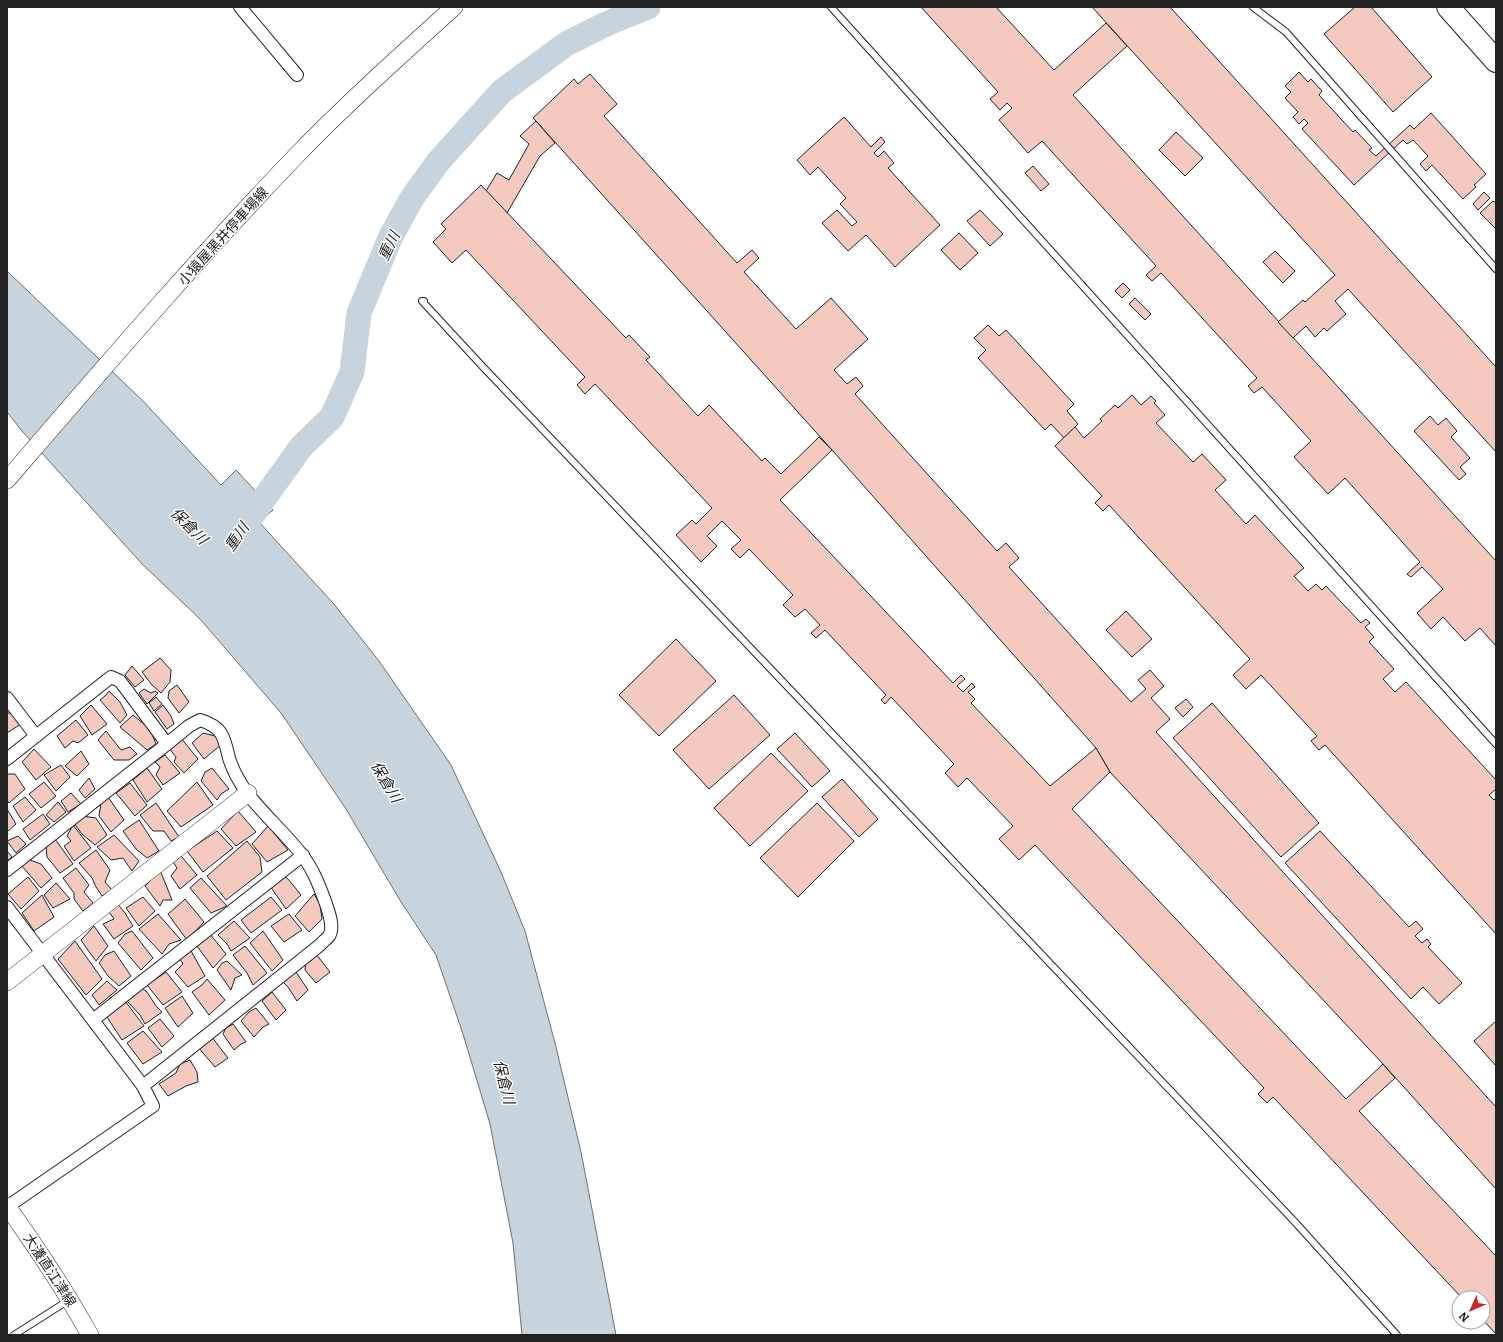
<svg xmlns="http://www.w3.org/2000/svg" width="1503" height="1342" viewBox="0 0 1503 1342" font-family="Bitter,'Noto Sans JP',serif">
  <rect width="100%" height="100%" fill="#fff"/>
  <path fill="#c7d3dd" stroke="#6f6f6f" d="M7 271 143 401 221 485 236 470 273 510 259 522 333 603 379 661 451 765 501 872 525 931 555 1043 581 1152 616 1335H522L513 1243 490 1124 463 1034 436 955 401 902 346 809 281 713 200 619 142 564 22 431 7 412Z"/>
  <g fill="none" stroke-linecap="round" stroke-linejoin="round">
    <path stroke="#c7d3dd" stroke-width="25" d="M243 528 301 447 332 417 352 372 359 313 376 272 391 236 412 198 438 162 501 92 566 44 606 24 648 7"/>
  </g>
  <g fill="#f3c9c0" stroke="#222">
    <path d="M921 7H996L1054 70 1106 23 1127 46 1073 95 1496 561V646L1480 628 1465 641 1443 617 1431 629 1417 613 1443 589 1422 567 1411 577 1407 574 1420 562 1345 478 1328 494 1294 457 1311 441 1262 387 1254 393 1248 386 1257 378 1161 273 1152 281 1146 275 1156 266 1042 141 1028 153 999 120 1012 108 1007 103 1000 110 990 99 998 92Z"/>
    <path d="M1092 7H1170L1496 367V452L1348 289 1335 301 1346 314 1327 331 1324 328 1315 337 1306 326 1293 338 1278 322 1303 300 1305 302 1335 275Z"/>
    <path d="M1355 7H1371L1432 77 1393 112 1324 34Z"/>
    <path d="M1299 72 1308 82 1311 79 1322 91 1319 95 1353 132 1355 130 1372 148 1369 150 1376 156 1410 125 1414 129 1431 113 1486 174 1474 185 1476 187 1463 199 1432 165 1426 171 1420 164 1428 156 1413 140 1407 144 1403 140 1354 185 1302 129 1308 123 1304 119 1299 124 1293 117 1298 112 1285 98 1291 92 1285 86Z"/>
    <path d="M590 74 617 104 604 116 737 263 752 250 759 258 744 272 796 329 831 298 868 339 834 370 847 384 856 377 863 386 855 394 997 551 1006 543 1019 558 1009 567 1131 702 1146 689 1138 680 1150 670 1164 686 1151 698 1170 719 1156 732 1496 1107V1189L1383 1064 1110 772 1096 748 832 450 536 121 533 118 574 79 578 84Z"/>
    <path d="M844 117 871 147 881 137 885 142 874 153 878 157 884 151 894 163 888 168 940 225 895 267 866 235 848 251 822 223 837 210 852 226 857 222 840 204 846 198 818 167 810 175 797 160Z"/>
    <path d="M536 121 555 143 540 156 507 213 486 191 497 173 509 180 529 144 520 136Z"/>
    <path d="M1176 132 1203 158 1185 176 1159 150Z"/>
    <path d="M1033 166 1049 184 1041 191 1025 173Z"/>
    <path d="M481 185 626 338 629 335 650 357 646 360 698 416 709 405 762 461 765 458 781 474 819 437 832 450 780 500 953 683 961 675 965 679 957 686 963 692 972 683 975 687 968 692 975 699 971 703 1050 786 1096 748 1110 772 1072 809 1346 1099 1383 1064 1395 1078 1359 1111 1496 1256V1334L1483 1320V1298H1462L1273 1097 1267 1103 1258 1094 1264 1088 1035 845 1019 860 999 839 1013 826 967 778 958 787 945 773 954 764 891 697 885 704 881 700 886 695 825 630 816 638 811 633 820 625 805 609 795 617 783 605 793 595 749 549 740 558 731 549 741 540 722 521 707 536 717 546 701 562 676 535 692 520 696 524 712 508 595 384 585 394 577 385 585 377 466 250 452 263 433 242 446 229 441 224Z"/>
    <path d="M1484 192 1490 198 1478 210 1473 204Z"/>
    <path d="M1493 201 1496 203V229L1480 213Z"/>
    <path d="M980 210 1003 234 990 246 967 221Z"/>
    <path d="M959 233 978 253 960 270 941 250Z"/>
    <path d="M1275 251 1295 271 1283 283 1263 262Z"/>
    <path d="M1123 283 1130 290 1122 298 1115 291Z"/>
    <path d="M1135 298 1151 314 1145 320 1129 304Z"/>
    <path d="M988 325 999 336 1006 330 1074 404 1067 411 1078 424 1064 438 1051 424 1045 430 978 358 986 350 974 338Z"/>
    <path d="M1132 395 1141 405 1151 396 1156 401 1154 403 1165 415 1156 423 1193 462 1202 454 1226 480 1215 490 1246 524 1255 515 1304 568 1294 576 1308 591 1316 584 1322 590 1326 586 1361 623 1366 619 1370 623 1365 627 1374 637 1369 642 1394 669 1383 679 1395 692 1406 682 1496 780V789L1489 795 1494 800 1496 798V934L1325 745 1319 750 1311 741 1317 736 1261 675 1246 689 1233 675 1250 659 1109 505 1103 511 1095 503 1102 496 1055 446 1075 427 1084 438 1102 421 1100 419 1115 405 1118 408Z"/>
    <path d="M1430 416 1438 425 1446 418 1457 431 1451 437 1470 458 1460 467 1466 474 1459 480 1414 431Z"/>
    <path d="M1126 611 1152 639 1132 657 1106 630Z"/>
    <path d="M676 639 716 681 659 736 619 695Z"/>
    <path d="M160 658 171 670 170 682 161 693 152 685 142 672Z"/>
    <path d="M132 666 144 680 135 687 125 675Z"/>
    <path d="M177 685 189 702 179 713 168 698 169 691Z"/>
    <path d="M144 689 151 693 155 691 158 693 147 704 139 693Z"/>
    <path d="M109 691 120 702 127 715 120 723 100 700 105 696Z"/>
    <path d="M734 695 770 735 709 789 673 750Z"/>
    <path d="M156 697 162 704 154 711 149 703Z"/>
    <path d="M1186 699 1193 707 1183 717 1175 708Z"/>
    <path d="M1212 703 1319 823 1281 857 1173 738Z"/>
    <path d="M91 705 107 724 92 735 80 716Z"/>
    <path d="M163 705 171 716 174 724 167 729 155 712Z"/>
    <path d="M7 713H14L21 724 7 733Z"/>
    <path d="M133 715 150 729 156 744 147 750 120 727Z"/>
    <path d="M76 720 88 735 78 743 73 741 65 748 57 736Z"/>
    <path d="M106 731 121 750 130 747 137 754 129 760H114L98 740Z"/>
    <path d="M203 733 215 736 222 744 204 759 192 743Z"/>
    <path d="M795 733 830 771 812 787 777 749Z"/>
    <path d="M181 738 198 759 184 773 174 762 176 757 169 748Z"/>
    <path d="M34 749 51 767 36 780 22 762Z"/>
    <path d="M81 751 89 764 77 776 65 766Z"/>
    <path d="M771 753 808 791 750 846 714 808Z"/>
    <path d="M165 755 180 773 163 785 156 775 160 767 155 762Z"/>
    <path d="M61 765 70 777 56 791 44 775Z"/>
    <path d="M147 768 162 789 147 802 133 780Z"/>
    <path d="M212 768 229 789 221 794 217 800 201 781 205 772Z"/>
    <path d="M7 774H15L25 789 9 803 7 800Z"/>
    <path d="M89 778 95 789 85 798 79 790Z"/>
    <path d="M842 779 878 819 859 837 822 797Z"/>
    <path d="M44 782 56 796 41 808 29 794Z"/>
    <path d="M197 782 213 805 181 827 167 811Z"/>
    <path d="M130 783 147 805 135 816 116 793Z"/>
    <path d="M71 793 81 804 68 812 61 801Z"/>
    <path d="M25 797 36 810 23 822 13 806Z"/>
    <path d="M108 797 124 820 111 832 99 816 101 803Z"/>
    <path d="M58 802 66 812 54 822 46 815Z"/>
    <path d="M156 803 179 837 171 841 164 831H153L140 815Z"/>
    <path d="M817 803 854 841 798 897 760 858Z"/>
    <path d="M7 809 16 824 7 832Z"/>
    <path d="M238 811 256 832 236 846 221 829Z"/>
    <path d="M43 814 50 824 30 840 23 829Z"/>
    <path d="M82 816 96 818 107 835 95 845 82 834 73 822Z"/>
    <path d="M139 820 159 851 147 858 136 849 123 831Z"/>
    <path d="M73 825 91 848 74 861 64 846 71 841 67 836Z"/>
    <path d="M268 826 288 850 267 862 252 844Z"/>
    <path d="M217 831 233 848 203 872 187 851Z"/>
    <path d="M1320 831 1409 927 1416 921 1423 929 1415 936 1422 943 1427 939 1431 944 1428 947 1462 983 1439 1004 1423 987 1411 999 1285 863Z"/>
    <path d="M114 835 139 861 132 871 123 858 111 860 97 847Z"/>
    <path d="M18 836 26 844 16 853 7 841Z"/>
    <path d="M55 839 73 864 60 873 47 857 46 845Z"/>
    <path d="M247 841 260 857 262 872 226 900 207 876Z"/>
    <path d="M96 850 110 870 105 882 112 890 102 896 96 887 92 878 79 863Z"/>
    <path d="M7 851 12 857 7 861Z"/>
    <path d="M181 856 197 875 180 889 171 876 177 868 172 860Z"/>
    <path d="M27 859 41 864 52 878 41 888 21 865Z"/>
    <path d="M76 868 89 885 84 892 93 903 83 911 74 899V893L63 878Z"/>
    <path d="M160 870 172 900H163L160 906 145 886Z"/>
    <path d="M282 874 289 880 301 895 286 909 270 886Z"/>
    <path d="M28 877 39 891 21 909 8 894Z"/>
    <path d="M201 878 227 906 211 913 190 888Z"/>
    <path d="M56 883 70 899 53 908 44 895Z"/>
    <path d="M314 894 320 904 322 919 309 932 295 916Z"/>
    <path d="M42 895 54 917 34 931 22 913Z"/>
    <path d="M143 897 155 911 139 926 126 908Z"/>
    <path d="M271 897 282 910 251 933 241 920Z"/>
    <path d="M185 899 204 922 187 940 168 914 183 901Z"/>
    <path d="M117 903 125 913 133 926 114 939 103 924 114 919 109 912Z"/>
    <path d="M158 914 181 940 169 944 162 954 139 929Z"/>
    <path d="M289 914 302 930 284 942 271 926Z"/>
    <path d="M234 921 250 938 231 951 227 944 218 935Z"/>
    <path d="M94 926 108 946 96 961 87 949 81 940Z"/>
    <path d="M132 931 153 958 141 970 118 943 125 934Z"/>
    <path d="M263 931 283 960 272 971 250 943Z"/>
    <path d="M210 934 226 954 213 968 197 946Z"/>
    <path d="M75 941 102 979 86 995 58 959Z"/>
    <path d="M245 946 267 973 253 985 247 973 233 955Z"/>
    <path d="M190 949 205 976 188 987 175 972 183 964 179 958Z"/>
    <path d="M114 951 131 976 119 986 108 976 99 963 105 955Z"/>
    <path d="M316 954 330 972 316 983 305 970 306 960Z"/>
    <path d="M227 961 242 975 235 978 231 990 217 970 222 963Z"/>
    <path d="M294 969 308 990 297 1001 288 987 280 979Z"/>
    <path d="M166 972 182 992 163 1005 147 985Z"/>
    <path d="M207 979 225 1000 209 1015 192 992 202 985Z"/>
    <path d="M107 981 117 990 99 1005 92 995Z"/>
    <path d="M141 987 147 992 156 1006 162 1012 145 1024 140 1015 127 1001Z"/>
    <path d="M272 992 286 1010 276 1020 262 1001Z"/>
    <path d="M182 996 193 1013 178 1027 165 1008Z"/>
    <path d="M125 1001 144 1026 122 1040 105 1014Z"/>
    <path d="M256 1008 269 1024 263 1027 254 1037 241 1021 249 1012Z"/>
    <path d="M160 1019 174 1036 162 1047 148 1028Z"/>
    <path d="M1496 1021V1066L1474 1041Z"/>
    <path d="M233 1024 246 1042 241 1044 234 1050 223 1034 226 1028Z"/>
    <path d="M143 1031 162 1052 143 1064 127 1043Z"/>
    <path d="M211 1036 228 1058 215 1067 197 1046Z"/>
    <path d="M190 1060 197 1072 198 1082 186 1086 168 1096 159 1084 176 1073 180 1064Z"/>
  </g>
  <g fill="none" stroke-linecap="round" stroke-linejoin="round">
    <defs>
      <g id="lane">
        <path d="M831 7 1496 744"/>
        <path d="M1253 7 1286 32 1496 269"/>
        <path d="M424 301H422L483 367 884 788 1294 1221 1397 1335"/>
        <path d="M14 1335 69 1300"/>
      </g>
      <g id="street">
        <path d="M240 7 297 75"/>
        <path d="M7 698 36 736 111 677 120 681 167 744 189 726 200 720C223 727 224 737 229 758 233 771 240 783 247 793 264 815 285 833 302 855 313 869 319 885 325 901 328 910 335 927 329 936 327 939 322 942 320 945L143 1086 7 907"/>
        <path d="M7 759 36 736"/>
        <path d="M7 870 167 744"/>
        <path d="M93 1020 303 855"/>
        <path d="M7 1207 153 1106 143 1086"/>
      </g>
      <g id="secondary">
        <path d="M7 480C101 371 195 261 295 157 345 105 400 56 454 7"/>
        <path d="M7 982 248 793"/>
        <path d="M7 1206C37 1248 65 1290 90 1335"/>
      </g>
      <path id="highway" d="M1448 7 1496 61"/>
    </defs>
    <use href="#lane" stroke="#222" stroke-width="8"/>
    <use href="#street" stroke="#222" stroke-width="14"/>
    <use href="#secondary" stroke="#222" stroke-width="18"/>
    <use href="#highway" stroke="#222" stroke-width="24"/>
    <use href="#lane" stroke="#fff" stroke-width="6"/>
    <use href="#street" stroke="#fff" stroke-width="12"/>
    <use href="#secondary" stroke="#fff" stroke-width="17"/>
    <use href="#highway" stroke="#fff" stroke-width="22"/>
  </g>
  <g text-anchor="middle" stroke-width="3" stroke-linejoin="round" paint-order="stroke">
    <g font-size="14" fill="#222" stroke="#fff">
      <text transform="translate(223 236) rotate(-48)" y="5">小猿屋黒井停車場線</text>
      <text transform="translate(50 1270) rotate(57)" y="5">大瀁直江津線</text>
    </g>
    <g font-size="15" font-style="italic" fill="#222" stroke="#fff">
      <text transform="translate(389 246) rotate(-64)" y="5">重川</text>
      <text transform="translate(189 526) rotate(45)" y="5">保倉川</text>
      <text transform="translate(237 537) rotate(-55)" y="5">重川</text>
      <text transform="translate(386 782) rotate(59)" y="5">保倉川</text>
      <text transform="translate(504 1082) rotate(76)" y="5">保倉川</text>
    </g>
  </g>
  <rect width="1503" height="1342" fill="none" stroke="#222222" stroke-width="16"/>
  <g transform="translate(1471 1310) rotate(225)"><circle r="19" fill="#ffffff" stroke="#a7a7a7"/>
  <path d="M0-3L7 15L0 10L-7 15Z" fill="#c62828"/>
  <text y="-6" font-size="11" font-weight="bold" text-anchor="middle" fill="#222222">N</text>
  </g>
</svg>
